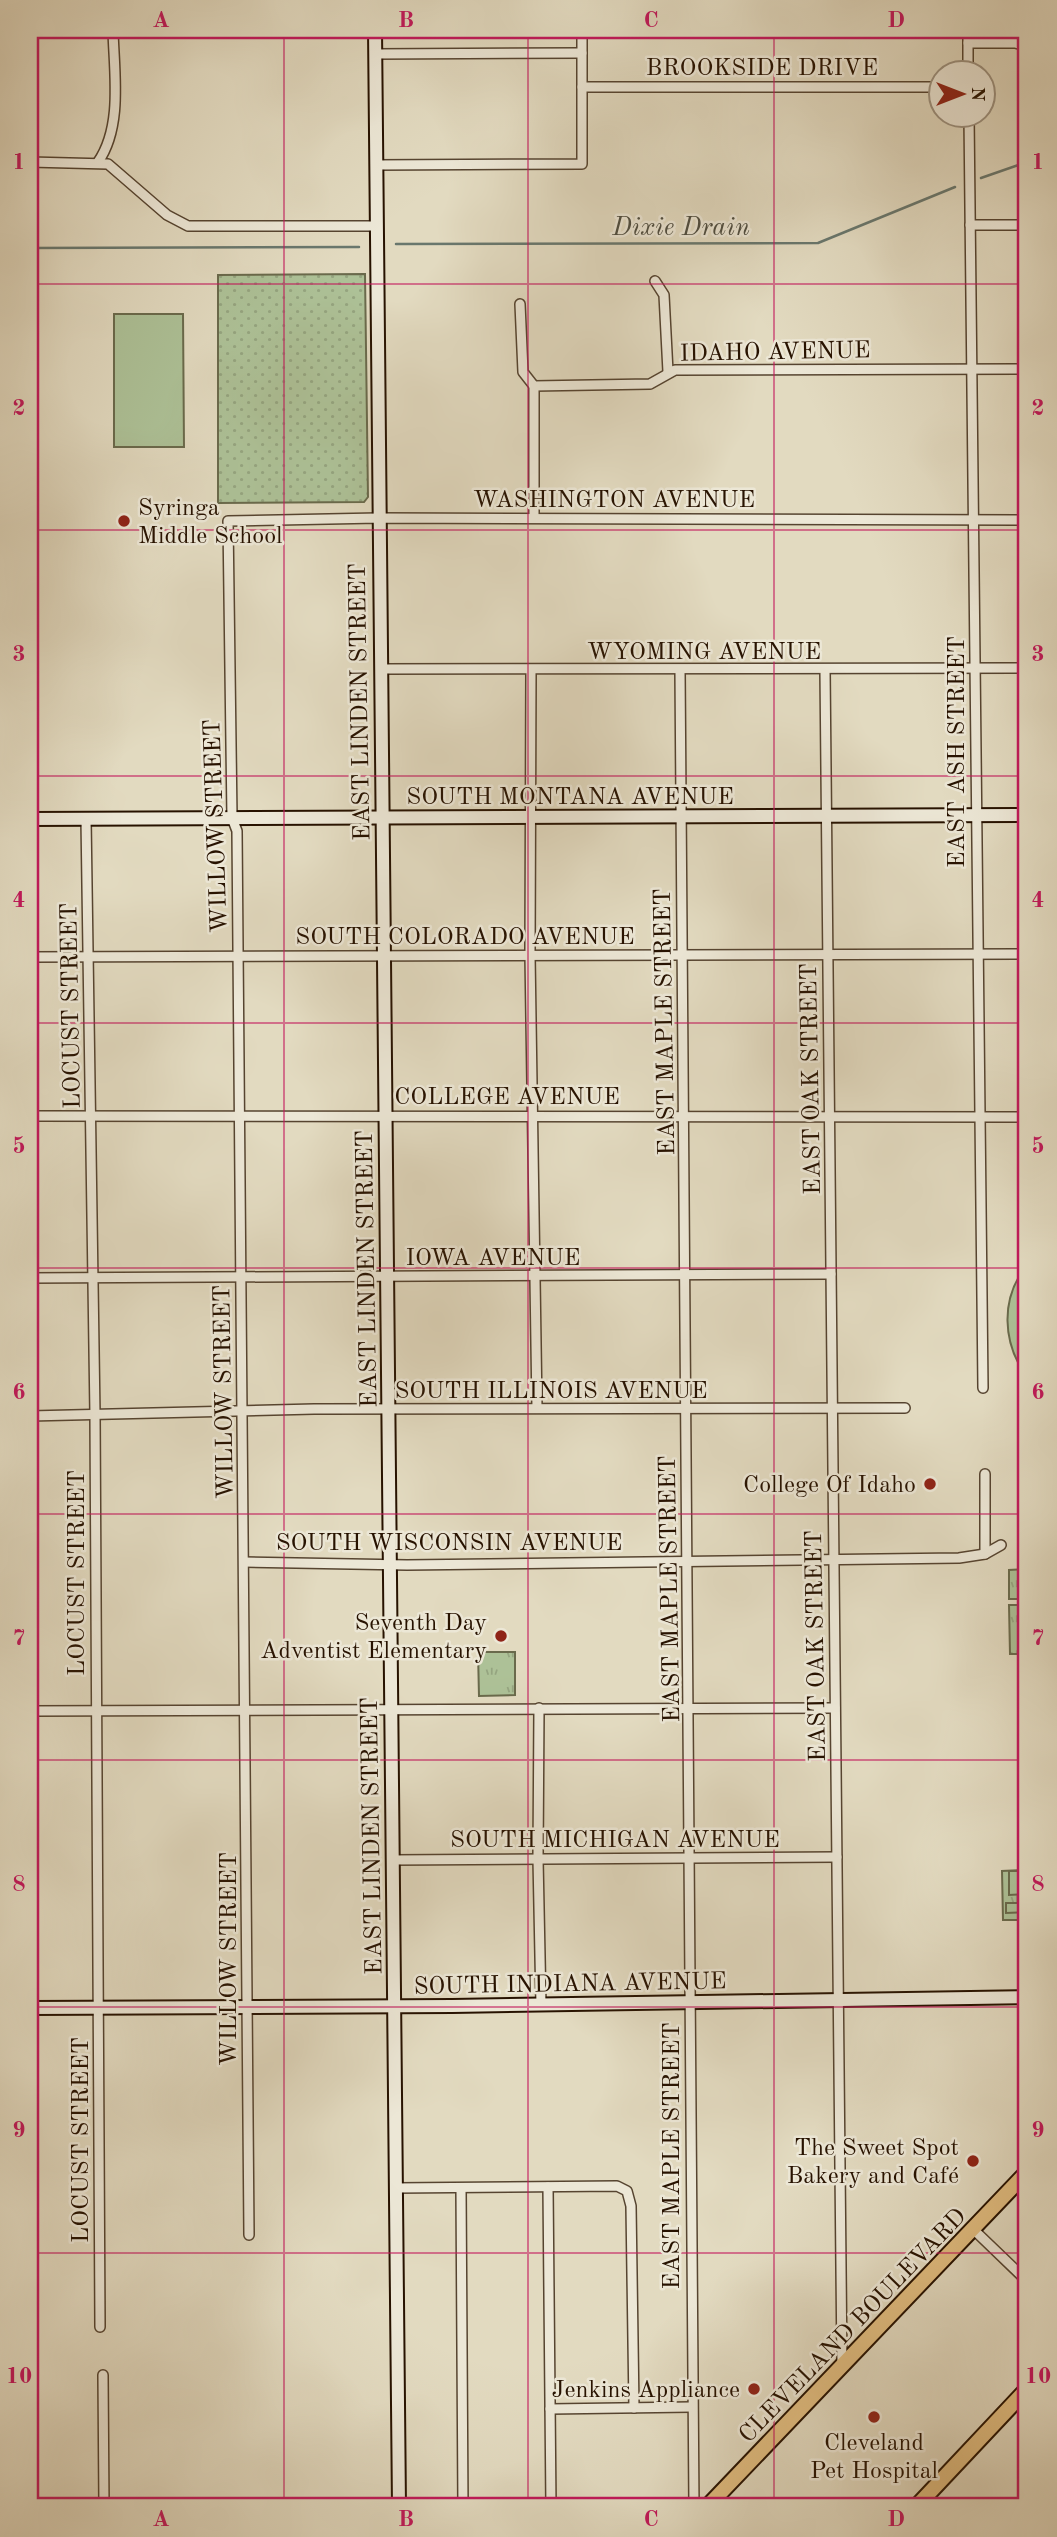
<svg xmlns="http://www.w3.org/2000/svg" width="1057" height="2537" viewBox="0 0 1057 2537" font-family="'Old Standard TT',serif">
  <defs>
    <pattern id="grass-dots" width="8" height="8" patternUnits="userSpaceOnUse" patternTransform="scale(1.75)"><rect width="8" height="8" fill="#adc197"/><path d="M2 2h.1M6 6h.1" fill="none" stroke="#95a580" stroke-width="1.8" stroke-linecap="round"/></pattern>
    <pattern id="park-tufts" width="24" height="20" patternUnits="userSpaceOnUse" patternTransform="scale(1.75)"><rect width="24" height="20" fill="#adc197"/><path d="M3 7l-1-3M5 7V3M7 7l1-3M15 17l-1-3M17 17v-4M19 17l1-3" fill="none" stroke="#95a580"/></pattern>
  </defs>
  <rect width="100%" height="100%" fill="#e2dac0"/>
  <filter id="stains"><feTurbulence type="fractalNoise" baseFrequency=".00286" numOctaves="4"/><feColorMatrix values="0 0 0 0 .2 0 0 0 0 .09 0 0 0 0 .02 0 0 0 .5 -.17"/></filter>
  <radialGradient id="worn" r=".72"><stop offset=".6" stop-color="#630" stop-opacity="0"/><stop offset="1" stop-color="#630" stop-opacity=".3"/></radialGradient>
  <path fill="url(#grass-dots)" stroke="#6a6a4c" stroke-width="2" d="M365 274 368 497 364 502 218 503V275Z"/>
  <g fill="url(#park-tufts)" stroke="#6a6a4c" stroke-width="2">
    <path d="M1027 1569V1599H1009V1570Z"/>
    <path d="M1009 1605H1027V1654H1010Z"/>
    <path d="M478 1652H515V1695L479 1696Z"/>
    <path d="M1027 1870V1920H1003L1002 1871Z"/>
  </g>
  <g fill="#adc197" stroke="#6a6a4c" stroke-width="2">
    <path d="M114 314H183L184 447H114Z"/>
    <path d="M1027 1265V1377C1002 1343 1000 1298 1027 1265Z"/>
    <path d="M1009 1871H1027V1894L1009 1895Z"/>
    <path d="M1006 1903H1026V1912L1006 1913Z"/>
  </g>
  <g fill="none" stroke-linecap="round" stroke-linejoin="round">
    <g stroke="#69776d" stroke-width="2.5">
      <path d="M981 178 1027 162"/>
      <path d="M396 244 818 243 955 187"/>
      <path d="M30 248 359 247"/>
    </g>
    <defs>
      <g id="street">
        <path d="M968 30V74"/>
        <path d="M968 43H1015L1027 46"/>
        <path d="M375 54 582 53"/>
        <path d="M582 87H942"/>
        <path d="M969 116 983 1388"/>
        <path d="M30 162 108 164 167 215 188 226H376"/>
        <path d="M98 162C123 126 114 72 113 30"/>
        <path d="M376 165 582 164V30"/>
        <path d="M970 225H1027"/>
        <path d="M655 281 664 295 668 372"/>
        <path d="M520 304 523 372 534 386 650 384 675 370 1027 369"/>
        <path d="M534 386V518"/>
        <path d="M381 669 1027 668"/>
        <path d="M531 670 530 955 537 1408"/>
        <path d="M680 670 694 2507"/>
        <path d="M825 670 842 2367"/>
        <path d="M86 819 95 1415 100 2327"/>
        <path d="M30 957 1027 954"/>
        <path d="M30 1116 1027 1117"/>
        <path d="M30 1278 831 1274"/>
        <path d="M30 1416 314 1409 905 1408"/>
        <path d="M985 1474V1554"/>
        <path d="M244 1562 407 1565 959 1558 985 1554 1001 1545"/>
        <path d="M539 1708 538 1859 541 2005"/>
        <path d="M30 1711 835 1708"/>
        <path d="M393 1860 837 1857"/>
        <path d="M548 2187 551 2507"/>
        <path d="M396 2188 617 2186 627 2191 631 2206 634 2408"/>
        <path d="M461 2188 463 2507"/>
        <path d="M974 2230 1027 2281"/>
        <path d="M249 2235 237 831 232 818 228 521 378 518 1027 520"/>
        <path d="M103 2375 104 2507"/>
        <path d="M550 2409 691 2407"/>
      </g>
      <g id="secondary">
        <path d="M375 30 399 2507"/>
        <path d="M30 819 1027 815"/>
        <path d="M30 2008 452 2006 1027 1997"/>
      </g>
      <g id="primary">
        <path d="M707 2507 1027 2172"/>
        <path d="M916 2507 1027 2389"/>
      </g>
    </defs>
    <use href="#street" stroke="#564430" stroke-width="12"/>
    <use href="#secondary" stroke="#271200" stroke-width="16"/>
    <use href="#primary" stroke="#271200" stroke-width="18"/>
    <use href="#street" stroke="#ece7d6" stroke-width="9"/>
    <use href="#secondary" stroke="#ece7d6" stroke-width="12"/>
    <use href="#primary" stroke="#e1bd80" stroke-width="14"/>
  </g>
  <path fill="none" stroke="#c2185b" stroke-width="2" stroke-opacity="0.55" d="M284 30V2507M528 30V2507M774 30V2507M30 284H1027M30 530H1027M30 776H1027M30 1023H1027M30 1268H1027M30 1514H1027M30 1760H1027M30 2007H1027M30 2253H1027"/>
  <g fill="#8f2418" stroke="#ece7d6" stroke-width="2.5">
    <circle cx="124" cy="521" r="7"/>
    <circle cx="930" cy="1484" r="7"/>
    <circle cx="501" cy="1636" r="7"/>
    <circle cx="973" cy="2161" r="7"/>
    <circle cx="754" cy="2389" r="7"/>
    <circle cx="874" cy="2417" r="7"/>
  </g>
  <g text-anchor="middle" stroke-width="5" stroke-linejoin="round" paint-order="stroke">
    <g font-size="24" fill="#271200" stroke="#ece7d6">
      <text x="762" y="75">BROOKSIDE DRIVE</text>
      <text transform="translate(775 351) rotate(-1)" y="8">IDAHO AVENUE</text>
      <text x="614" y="507">WASHINGTON AVENUE</text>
      <text x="704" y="659">WYOMING AVENUE</text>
      <text transform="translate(359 702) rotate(-91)" y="8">EAST LINDEN STREET</text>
      <text transform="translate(956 752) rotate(-90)" y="8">EAST ASH STREET</text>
      <text x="570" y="804">SOUTH MONTANA AVENUE</text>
      <text transform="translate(215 826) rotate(-92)" y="8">WILLOW STREET</text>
      <text x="465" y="944">SOUTH COLORADO AVENUE</text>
      <text transform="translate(70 1006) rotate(-91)" y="8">LOCUST STREET</text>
      <text transform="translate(664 1022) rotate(-91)" y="8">EAST MAPLE STREET</text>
      <text transform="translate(810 1079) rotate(-91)" y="8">EAST OAK STREET</text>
      <text x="507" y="1104">COLLEGE AVENUE</text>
      <text x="493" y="1265">IOWA AVENUE</text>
      <text transform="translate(366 1269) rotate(-91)" y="8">EAST LINDEN STREET</text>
      <text x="551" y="1398">SOUTH ILLINOIS AVENUE</text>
      <text transform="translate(223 1392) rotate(-91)" y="8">WILLOW STREET</text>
      <text x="449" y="1550">SOUTH WISCONSIN AVENUE</text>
      <text transform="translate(76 1573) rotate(-90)" y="8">LOCUST STREET</text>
      <text transform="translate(669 1589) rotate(-91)" y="8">EAST MAPLE STREET</text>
      <text transform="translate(815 1646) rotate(-91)" y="8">EAST OAK STREET</text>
      <text transform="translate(371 1836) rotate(-91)" y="8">EAST LINDEN STREET</text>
      <text x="615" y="1847">SOUTH MICHIGAN AVENUE</text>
      <text transform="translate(228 1959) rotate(-90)" y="8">WILLOW STREET</text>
      <text transform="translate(570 1983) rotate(-1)" y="8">SOUTH INDIANA AVENUE</text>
      <text transform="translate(80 2140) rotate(-90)" y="8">LOCUST STREET</text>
      <text transform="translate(671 2156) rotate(-90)" y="8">EAST MAPLE STREET</text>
      <text transform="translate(852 2325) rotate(-46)" y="8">CLEVELAND BOULEVARD</text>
    </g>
    <g font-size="24" fill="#271200" stroke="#ece7d6" text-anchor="end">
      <text x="138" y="515" text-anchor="start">Syringa<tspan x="138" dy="28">Middle School</tspan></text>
      <text x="916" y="1492">College Of Idaho</text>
      <text x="487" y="1630">Seventh Day<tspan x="487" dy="28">Adventist Elementary</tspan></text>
      <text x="959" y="2155">The Sweet Spot<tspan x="959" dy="28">Bakery and Café</tspan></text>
      <text x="740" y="2397">Jenkins Appliance</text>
      <text x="874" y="2450" text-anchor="middle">Cleveland<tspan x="874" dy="28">Pet Hospital</tspan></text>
    </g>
    <g font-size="26" font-style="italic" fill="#4e4d40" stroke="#ece7d6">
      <text x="681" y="235">Dixie Drain</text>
    </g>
  </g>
  <rect width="1057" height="2537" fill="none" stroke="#e2dac0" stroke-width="77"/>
  <g transform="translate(962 94) rotate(90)"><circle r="33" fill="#ece7d6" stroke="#9d9280" stroke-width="2"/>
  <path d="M0-5L12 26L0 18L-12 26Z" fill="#8f2418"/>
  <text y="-10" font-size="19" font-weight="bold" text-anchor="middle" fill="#271200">N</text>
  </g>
  <rect x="38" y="38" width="980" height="2460" fill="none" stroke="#c2185b" stroke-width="2.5"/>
  <g font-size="23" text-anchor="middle" font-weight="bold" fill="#c2185b">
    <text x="161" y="27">A</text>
    <text x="406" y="27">B</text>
    <text x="651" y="27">C</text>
    <text x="896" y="27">D</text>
    <text x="19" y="169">1</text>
    <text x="1038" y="169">1</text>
    <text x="19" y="415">2</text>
    <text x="1038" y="415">2</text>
    <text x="19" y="661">3</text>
    <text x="1038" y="661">3</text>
    <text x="19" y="907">4</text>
    <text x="1038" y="907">4</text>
    <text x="19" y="1153">5</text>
    <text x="1038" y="1153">5</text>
    <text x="19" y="1399">6</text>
    <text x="1038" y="1399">6</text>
    <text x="19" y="1645">7</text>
    <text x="1038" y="1645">7</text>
    <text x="19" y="1891">8</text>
    <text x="1038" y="1891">8</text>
    <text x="19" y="2137">9</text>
    <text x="1038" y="2137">9</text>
    <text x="19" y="2383">10</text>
    <text x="1038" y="2383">10</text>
    <text x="161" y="2526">A</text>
    <text x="406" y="2526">B</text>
    <text x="651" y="2526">C</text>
    <text x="896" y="2526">D</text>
  </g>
  <rect width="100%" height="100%" filter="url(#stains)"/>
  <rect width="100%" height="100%" fill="url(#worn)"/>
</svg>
